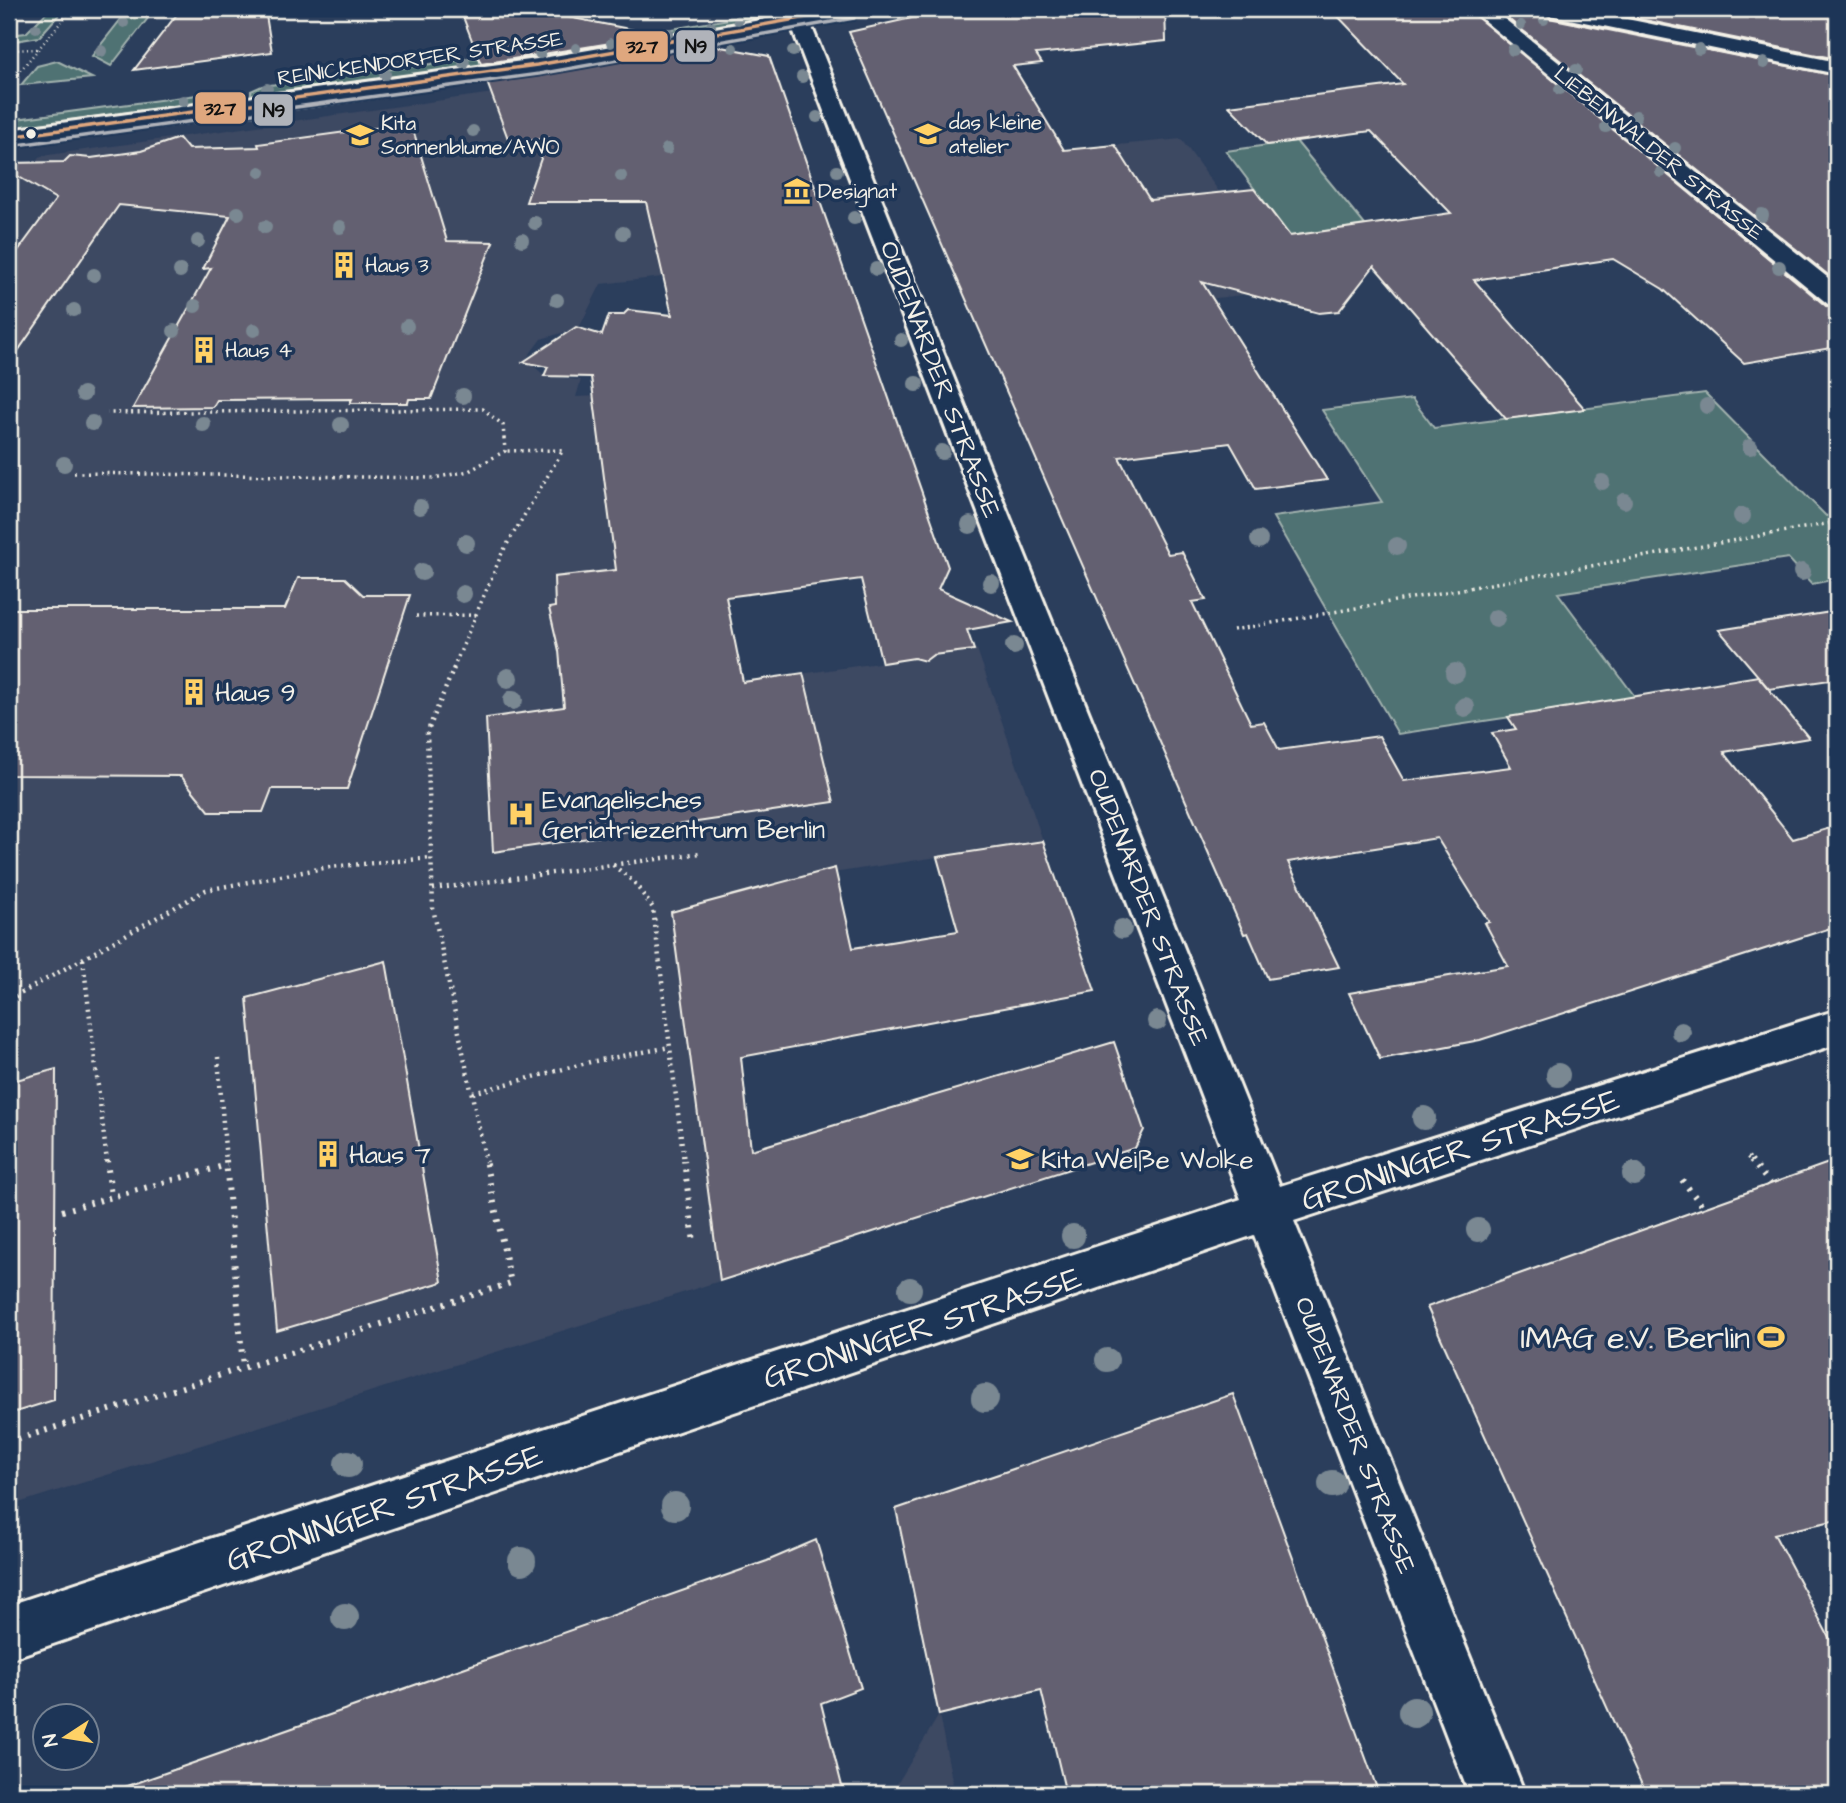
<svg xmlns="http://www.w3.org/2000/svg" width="1846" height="1803" viewBox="0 0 1846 1803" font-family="'Architects Daughter',sans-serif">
  <rect width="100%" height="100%" fill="#2b3e5c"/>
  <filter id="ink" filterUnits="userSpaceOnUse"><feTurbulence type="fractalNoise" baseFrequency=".0143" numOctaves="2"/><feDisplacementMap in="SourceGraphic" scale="14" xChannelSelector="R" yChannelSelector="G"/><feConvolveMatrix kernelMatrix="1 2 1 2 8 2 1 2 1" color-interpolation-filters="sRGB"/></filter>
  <g filter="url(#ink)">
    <g fill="#3c4862">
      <path d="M623 75 663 277 601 284 579 328 541 339 526 359 545 376 581 380 576 397 600 396 726 597 743 682 977 649 1043 841 781 881V884L671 912 720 1281 9 1506V174L26 171 41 156Z"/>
      <path d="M1181 139 1220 193 1253 187 1326 285 1158 305 1064 150Z"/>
      <path d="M939 1715 955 1794H891Z"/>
    </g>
    <g fill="#4f7273" stroke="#a2b2ae" stroke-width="2">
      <path d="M50 9H64L39 37 9 42V35L26 33Z"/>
      <path d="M129 9H155L111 66 92 56Z"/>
      <path d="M746 16 767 18 589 51 263 94H251V91L262 86 586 44Z"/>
      <path d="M57 61 92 78 21 85 37 66Z"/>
      <path d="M197 95 207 97 198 103 9 128V120Z"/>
      <path d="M1296 141 1365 225 1290 236 1226 151Z"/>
      <path d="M1705 393 1826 516 1837 514V579L1812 584 1788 558 1558 593 1636 698 1398 734 1273 517 1382 502 1322 410 1412 399 1434 428Z"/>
    </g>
    <g fill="#646071" stroke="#f4f1e8" stroke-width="2">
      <path d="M181 9H265L272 52 134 70Z"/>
      <path d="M460 9H527L660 35 481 64Z"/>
      <path d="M922 9H1165L1166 41 1036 54 1042 63 1013 66 1064 150 1115 145 1150 200 1254 189 1290 236 1451 213 1371 131 1267 145 1229 106 1403 84 1331 9H1468L1826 306 1837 308V347L1744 363 1663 289 1613 259 1474 280 1585 409 1506 419 1374 266 1339 311 1319 313 1202 282 1327 480 1256 489 1230 443 1119 457 1168 554 1182 552 1206 600 1192 602 1251 724 1264 722 1279 750 1379 736 1404 781 1511 767 1492 733 1516 729 1508 717 1758 676 1809 738 1724 752 1793 839 1837 826V926L1480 1040 1380 1059 1349 993 1508 966 1485 923 1489 922 1437 838 1288 862 1339 967 1268 979 1248 933 1244 934 849 32 921 16Z"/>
      <path d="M1496 9H1538L1549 18 1837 76V282Z"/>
      <path d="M1590 9H1837V59Z"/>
      <path d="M710 45 769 56 948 567 938 589 1012 622 967 630 974 650 933 655 925 661 914 658 882 663 861 579 726 597 743 682 803 673 834 802 493 852 486 718 564 707 559 651 549 608 555 607 554 577 616 570 591 377 544 376 548 367 523 362 576 327 602 335 609 315H623L628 310 672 315 646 202H526L548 138 510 144 487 82Z"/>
      <path d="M411 123 447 241 493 242 431 399H409L408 403H350L352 399 217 400 213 407 133 408 211 268 203 269 230 216 119 205 9 364V263L56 199 9 171V163L64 162 70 156 91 158 141 151 179 138 188 149 259 147 258 144Z"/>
      <path d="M298 578H345L363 595H410L347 789H272L263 812H210L181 776 9 775V609H285Z"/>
      <path d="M1837 611V679L1769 689 1719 630Z"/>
      <path d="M1043 841 1095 991 741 1057 751 1150 1114 1042 1144 1130 1135 1148 720 1281 671 912 835 868 853 948 958 931 937 857Z"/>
      <path d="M386 961 442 1282 277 1331 247 998Z"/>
      <path d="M56 1069 54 1400 9 1414V1082Z"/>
      <path d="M1837 1160V1520L1774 1534 1837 1652V1794H1646L1427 1307Z"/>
      <path d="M1233 1394 1379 1794H1066L1041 1690 939 1715 896 1509Z"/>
      <path d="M816 1540 861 1688 821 1703 844 1794H126L125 1787 767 1561Z"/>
    </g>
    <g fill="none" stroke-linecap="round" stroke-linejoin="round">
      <defs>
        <g id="minor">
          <path d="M1470 9H1492L1837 285V306L1828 304Z"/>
          <path d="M1540 9H1578L1837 62V74L1550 15Z"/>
          <path d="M799 14 809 20 1280 1186 1837 1010V1044L1294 1221 1525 1794H1469L1254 1235 9 1659V1605L1241 1199 789 20Z"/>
        </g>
        <path id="major" d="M823 9H862L852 15C573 71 291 111 9 144V130L537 59Z"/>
      </defs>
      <use href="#minor" stroke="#f4f1e8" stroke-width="6"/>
      <use href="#major" stroke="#f4f1e8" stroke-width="6"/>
      <g stroke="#f4f1e8" stroke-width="2.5" stroke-dasharray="1 3.5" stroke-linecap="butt">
        <path d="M9 50 37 49"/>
        <path d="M9 84 72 9"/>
      </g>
      <g stroke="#f4f1e8" stroke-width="3.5" stroke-dasharray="2 4.5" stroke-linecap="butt">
        <path d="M74 473 434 478 469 471 505 451 503 425 483 409 107 413"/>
        <path d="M416 616 476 615"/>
        <path d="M1233 630 1837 522"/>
        <path d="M453 669 502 553 563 450 505 451"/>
      </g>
      <g stroke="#f4f1e8" stroke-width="4.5" stroke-dasharray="2 5" stroke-linecap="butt">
        <path d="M454 668 427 733 433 908 486 1162"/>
        <path d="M613 865 634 882 653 908 684 1162"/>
        <path d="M433 889 701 853"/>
        <path d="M83 959 107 1162"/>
        <path d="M9 1000 206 890 329 867 431 858"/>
        <path d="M218 1057 226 1162"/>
        <path d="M473 1093 590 1062 670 1047"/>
        <path d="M1748 1157 1752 1162"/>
      </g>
      <g stroke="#f4f1e8" stroke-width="6" stroke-dasharray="2.5 7" stroke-linecap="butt">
        <path d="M107 1160 111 1197"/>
        <path d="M226 1160 243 1368"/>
        <path d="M684 1160 694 1243"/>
        <path d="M1751 1160 1771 1185"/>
        <path d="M1682 1180 1704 1208"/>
        <path d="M62 1211 227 1165"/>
        <path d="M9 1442 511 1283 485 1160"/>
      </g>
      <use href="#minor" fill="#1d3557" fill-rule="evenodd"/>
      <use href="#major" fill="#1d3557" fill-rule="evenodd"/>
      <defs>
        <path id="bus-1" d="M9 137 537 65 852 9"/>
        <path id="bus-2" d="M10 146 539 74 854 18"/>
      </defs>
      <use href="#bus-1" stroke="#1d3557" stroke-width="7"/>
      <use href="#bus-2" stroke="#1d3557" stroke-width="7"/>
      <use href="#bus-1" stroke="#dfa77e" stroke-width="3.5"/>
      <use href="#bus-2" stroke="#b0b3ba" stroke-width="3.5"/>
    </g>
    <g fill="#7a8892">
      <circle cx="738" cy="20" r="5"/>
      <circle cx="1544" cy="20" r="5"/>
      <circle cx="124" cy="23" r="5"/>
      <circle cx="1521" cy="25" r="5"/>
      <circle cx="711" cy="26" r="5"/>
      <circle cx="36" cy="28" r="5"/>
      <circle cx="669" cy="33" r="5"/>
      <circle cx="643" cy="38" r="5"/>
      <circle cx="611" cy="43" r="5"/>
      <circle cx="576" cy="48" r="5"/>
      <circle cx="733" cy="48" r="5"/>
      <circle cx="1699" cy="49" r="6"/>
      <circle cx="1513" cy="50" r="6"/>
      <circle cx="101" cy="51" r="6"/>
      <circle cx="793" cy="51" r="6"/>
      <circle cx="540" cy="53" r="6"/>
      <circle cx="464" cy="63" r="6"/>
      <circle cx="1764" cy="63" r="6"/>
      <circle cx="1576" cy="70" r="6"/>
      <circle cx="385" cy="74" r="6"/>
      <circle cx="802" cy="77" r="6"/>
      <circle cx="267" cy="89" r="6"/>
      <circle cx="1560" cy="89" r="6"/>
      <circle cx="183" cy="101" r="6"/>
      <circle cx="1636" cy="116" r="6"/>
      <circle cx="817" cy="117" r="6"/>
      <circle cx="1606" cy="127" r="6"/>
      <circle cx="473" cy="131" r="6"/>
      <circle cx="1675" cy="148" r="6"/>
      <circle cx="667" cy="149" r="6"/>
      <circle cx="837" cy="171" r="6"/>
      <circle cx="260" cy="172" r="6"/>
      <circle cx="1661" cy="172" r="6"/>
      <circle cx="621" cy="176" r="6"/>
      <circle cx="238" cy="213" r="7"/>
      <circle cx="1762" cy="215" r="7"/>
      <circle cx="854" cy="218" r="7"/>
      <circle cx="535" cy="223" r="7"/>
      <circle cx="265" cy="227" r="7"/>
      <circle cx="340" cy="227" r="7"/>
      <circle cx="623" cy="233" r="7"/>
      <circle cx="522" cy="240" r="7"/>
      <circle cx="198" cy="241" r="7"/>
      <circle cx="1779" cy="267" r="7"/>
      <circle cx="876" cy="269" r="7"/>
      <circle cx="180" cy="271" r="7"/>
      <circle cx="94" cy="275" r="7"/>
      <circle cx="557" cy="300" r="7"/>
      <circle cx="195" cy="306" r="7"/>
      <circle cx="74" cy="310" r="7"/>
      <circle cx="407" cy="326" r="7"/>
      <circle cx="254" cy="330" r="7"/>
      <circle cx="174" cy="331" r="7"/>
      <circle cx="901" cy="340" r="7"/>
      <circle cx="916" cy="384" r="8"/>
      <circle cx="83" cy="394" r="8"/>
      <circle cx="463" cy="396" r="8"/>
      <circle cx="1707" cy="406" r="8"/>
      <circle cx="92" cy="423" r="8"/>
      <circle cx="203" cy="424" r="8"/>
      <circle cx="341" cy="425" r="8"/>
      <circle cx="1750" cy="447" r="8"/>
      <circle cx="942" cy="452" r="8"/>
      <circle cx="64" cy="464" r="8"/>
      <circle cx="1602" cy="482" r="8"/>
      <circle cx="1624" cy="501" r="8"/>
      <circle cx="420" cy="507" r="8"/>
      <circle cx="1742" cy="516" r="9"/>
      <circle cx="970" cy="525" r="9"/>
      <circle cx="1259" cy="540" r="9"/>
      <circle cx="466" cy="543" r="9"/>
      <circle cx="1397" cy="546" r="9"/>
      <circle cx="422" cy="572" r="9"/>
      <circle cx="1802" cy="572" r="9"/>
      <circle cx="991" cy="583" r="9"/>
      <circle cx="463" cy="594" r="9"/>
      <circle cx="1496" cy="618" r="9"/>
      <circle cx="1014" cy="646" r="9"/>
      <circle cx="1455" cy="673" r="10"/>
      <circle cx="508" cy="678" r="10"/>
      <circle cx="513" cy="700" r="10"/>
      <circle cx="1465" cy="707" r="10"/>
      <circle cx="1122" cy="929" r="10"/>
      <circle cx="1157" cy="1021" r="10"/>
      <circle cx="1681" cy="1032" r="10"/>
      <circle cx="1558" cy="1075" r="12"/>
      <circle cx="1424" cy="1118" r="12"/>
      <circle cx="1634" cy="1174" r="12"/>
      <circle cx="1478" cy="1230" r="12"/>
      <circle cx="1073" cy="1236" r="12"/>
      <circle cx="910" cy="1289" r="12"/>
      <circle cx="1107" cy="1360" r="12"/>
      <circle cx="985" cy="1398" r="14"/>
      <circle cx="348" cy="1464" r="14"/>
      <circle cx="1332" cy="1484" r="14"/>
      <circle cx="675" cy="1506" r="14"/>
      <circle cx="522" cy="1561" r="14"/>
      <circle cx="345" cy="1617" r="14"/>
      <circle cx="1414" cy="1712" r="16"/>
    </g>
  </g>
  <defs>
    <symbol id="school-bare" viewBox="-9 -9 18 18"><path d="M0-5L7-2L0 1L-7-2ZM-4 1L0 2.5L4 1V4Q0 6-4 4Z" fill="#ffd166" stroke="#1d3557" stroke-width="2.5" paint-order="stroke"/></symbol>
    <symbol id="museum-bare" viewBox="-9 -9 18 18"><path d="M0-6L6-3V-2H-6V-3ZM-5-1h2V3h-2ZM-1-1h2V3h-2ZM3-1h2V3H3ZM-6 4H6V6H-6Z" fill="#ffd166" stroke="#1d3557" stroke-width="2.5" paint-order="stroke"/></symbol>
    <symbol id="building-bare" viewBox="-9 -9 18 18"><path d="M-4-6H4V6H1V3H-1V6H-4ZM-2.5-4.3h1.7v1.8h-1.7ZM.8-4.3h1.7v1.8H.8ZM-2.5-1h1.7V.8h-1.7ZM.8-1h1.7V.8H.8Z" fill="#ffd166" stroke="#1d3557" stroke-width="2.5" paint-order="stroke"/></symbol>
    <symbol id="hospital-bare" viewBox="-9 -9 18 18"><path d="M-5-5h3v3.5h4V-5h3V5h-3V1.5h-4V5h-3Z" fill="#ffd166" stroke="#1d3557" stroke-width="2.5" paint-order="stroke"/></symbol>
    <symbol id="stadium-bare" viewBox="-9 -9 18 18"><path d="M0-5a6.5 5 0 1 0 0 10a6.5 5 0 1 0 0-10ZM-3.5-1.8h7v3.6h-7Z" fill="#ffd166" stroke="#1d3557" stroke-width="2.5" paint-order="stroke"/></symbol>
  </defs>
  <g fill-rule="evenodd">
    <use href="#school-bare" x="909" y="115" width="38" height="38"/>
    <use href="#school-bare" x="341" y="116" width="38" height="38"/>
    <use href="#museum-bare" x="778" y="172" width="38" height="38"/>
    <use href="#building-bare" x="325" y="246" width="38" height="38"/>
    <use href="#building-bare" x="185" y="331" width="38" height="38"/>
    <use href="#building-bare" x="175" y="673" width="38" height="38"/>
    <use href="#hospital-bare" x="502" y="795" width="38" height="38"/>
    <use href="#building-bare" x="309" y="1135" width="38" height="38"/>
    <use href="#school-bare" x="1001" y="1140" width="38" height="38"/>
    <use href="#stadium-bare" x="1752" y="1318" width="38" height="38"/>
  </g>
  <circle fill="#f4f1e8" stroke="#1d3557" stroke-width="2.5" cx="31" cy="134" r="6"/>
  <g text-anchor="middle" stroke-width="7" stroke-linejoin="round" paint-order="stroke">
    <g font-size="21" fill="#f4f1e8" stroke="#1d3557">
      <text transform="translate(420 58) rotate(-8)" y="7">REINICKENDORFER STRASSE</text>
      <text transform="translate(1659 153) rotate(39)" y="7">LIEBENWALDER STRASSE</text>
    </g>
    <g font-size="21" fill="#f4f1e8" stroke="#1d3557" text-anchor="start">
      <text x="949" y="129">das kleine<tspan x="949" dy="24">atelier</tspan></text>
      <text x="381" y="130">Kita<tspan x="381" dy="24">Sonnenblume/AWO</tspan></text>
      <text x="818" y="198">Designat</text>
      <text x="365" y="272">Haus 3</text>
      <text x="225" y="357">Haus 4</text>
    </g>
    <g font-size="26" fill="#f4f1e8" stroke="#1d3557">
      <text transform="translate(941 379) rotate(69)" y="9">OUDENARDER STRASSE</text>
      <text transform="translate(1149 907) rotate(69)" y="9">OUDENARDER STRASSE</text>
      <text transform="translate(1356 1435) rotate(69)" y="9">OUDENARDER STRASSE</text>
    </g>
    <g font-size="26" fill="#f4f1e8" stroke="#1d3557" text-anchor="start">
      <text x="215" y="701">Haus 9</text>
      <text x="542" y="808">Evangelisches<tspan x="542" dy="30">Geriatriezentrum Berlin</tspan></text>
      <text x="349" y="1163">Haus 7</text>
      <text x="1041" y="1168">Kita Weiße Wolke</text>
    </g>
    <g font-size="32" fill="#f4f1e8" stroke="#1d3557">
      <text transform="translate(1460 1149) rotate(-18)" y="11">GRONINGER STRASSE</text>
      <text transform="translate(922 1327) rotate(-18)" y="11">GRONINGER STRASSE</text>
      <text transform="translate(384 1507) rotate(-19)" y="11">GRONINGER STRASSE</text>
    </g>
    <g font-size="32" fill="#f4f1e8" stroke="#1d3557" text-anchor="end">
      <text x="1750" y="1348">IMAG e.V. Berlin</text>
    </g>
  </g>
  <g stroke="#1d3557" stroke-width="2.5">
    <rect x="675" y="29" width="41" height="34" rx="7" fill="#b0b3ba"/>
    <rect x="615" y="30" width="54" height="33" rx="7" fill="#dfa77e"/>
    <rect x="194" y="91" width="53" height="34" rx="7" fill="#dfa77e"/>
    <rect x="253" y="93" width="41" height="34" rx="7" fill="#b0b3ba"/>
  </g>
  <g font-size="19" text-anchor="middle" font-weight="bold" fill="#111">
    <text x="696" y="53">N9</text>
    <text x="642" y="53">327</text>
    <text x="220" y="115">327</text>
    <text x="274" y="117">N9</text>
  </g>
  <rect width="1846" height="1803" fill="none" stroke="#1d3557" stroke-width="35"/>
  <rect x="18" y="18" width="1811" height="1768" fill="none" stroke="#f4f1e8" stroke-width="2.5" filter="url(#ink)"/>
  <g transform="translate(66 1737) rotate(258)"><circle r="33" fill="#1d3557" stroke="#738091" stroke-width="2"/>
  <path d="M0-5L12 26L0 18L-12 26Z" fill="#ffd166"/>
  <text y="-10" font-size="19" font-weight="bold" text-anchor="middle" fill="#f4f1e8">N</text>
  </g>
</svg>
